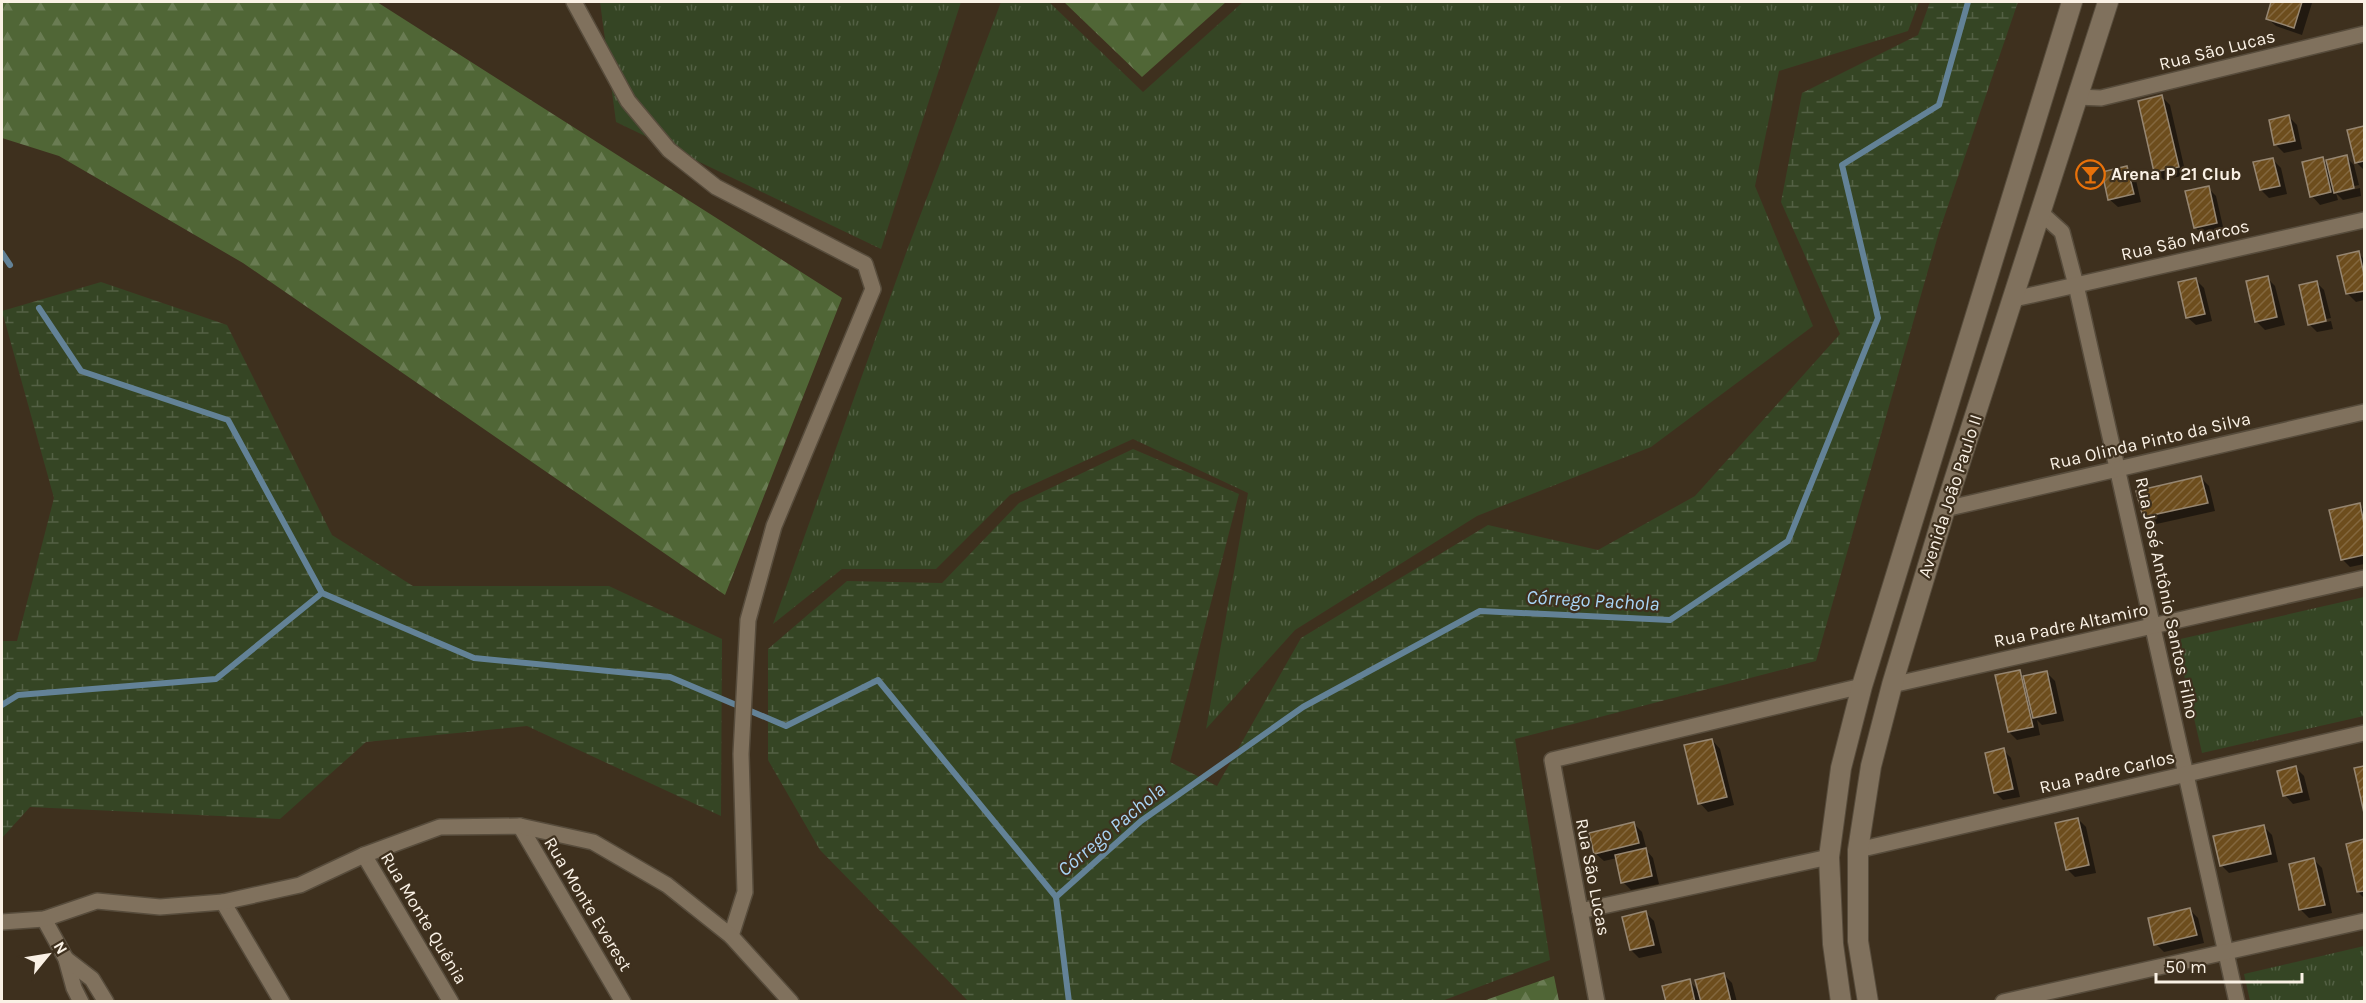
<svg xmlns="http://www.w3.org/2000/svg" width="2366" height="1003" viewBox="0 0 2366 1003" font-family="Karla,sans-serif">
  <defs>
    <pattern id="grass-tufts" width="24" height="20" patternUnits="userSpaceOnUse" patternTransform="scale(1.5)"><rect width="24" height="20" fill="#354524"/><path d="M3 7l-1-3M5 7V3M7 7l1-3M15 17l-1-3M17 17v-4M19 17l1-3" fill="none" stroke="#536044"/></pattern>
    <pattern id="forest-firs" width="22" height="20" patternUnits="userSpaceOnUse" patternTransform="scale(1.5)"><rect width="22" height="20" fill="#506636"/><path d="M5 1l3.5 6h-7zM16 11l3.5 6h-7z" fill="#6a7c53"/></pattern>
    <pattern id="wetland-marsh" width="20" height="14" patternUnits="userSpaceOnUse" patternTransform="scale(1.5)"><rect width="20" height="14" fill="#354524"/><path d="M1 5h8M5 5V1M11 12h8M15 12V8" fill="none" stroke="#536044"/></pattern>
    <pattern id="building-hatch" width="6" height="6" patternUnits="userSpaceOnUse" patternTransform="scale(1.5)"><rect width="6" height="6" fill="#6d4d1d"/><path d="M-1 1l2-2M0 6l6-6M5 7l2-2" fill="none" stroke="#83673e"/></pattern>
  </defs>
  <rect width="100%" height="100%" fill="#3e301e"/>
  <g fill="url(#grass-tufts)">
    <path d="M600 2H961L881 249 616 122Z"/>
    <path d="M1001 2H1049L1143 92 1243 2H1919L1908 31 1779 71 1755 186 1813 326 1651 447 1477 516 1295 630 1206 729 1248 493 1133 439 1010 495 936 569H842L773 624 906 253Z"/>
    <path d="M2364 597V716L2202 753 2176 640Z"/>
    <path d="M2364 946V1001H2250L2244 974Z"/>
  </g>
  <g fill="url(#forest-firs)">
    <path d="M2 2H377L842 298 725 595 243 263 59 156 2 138Z"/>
    <path d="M1064 2H1226L1142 77Z"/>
    <path d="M1554 976 1559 1001H1483Z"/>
  </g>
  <g fill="url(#wetland-marsh)">
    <path d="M1930 2H2018L1939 232 1816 661 1515 739 1550 960 1442 1001H968L820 850 768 760V649L847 581 942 583 1019 503 1133 449 1239 494 1170 762 1217 786 1301 638 1488 525 1598 550 1695 496 1840 334 1781 202 1802 93 1918 35Z"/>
    <path d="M101 282 227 325 332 535 413 586H609L722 639 721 816 527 726 366 742 280 819 30 807 2 838V641H17L54 498 2 311Z"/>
  </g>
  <g fill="#0007">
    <path d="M2273 2H2311L2312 3 2302 35 2276 26 2267 18Z"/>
    <path d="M2162 97 2170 105 2186 175 2164 180 2155 172 2139 102Z"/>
    <path d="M2289 117 2297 125 2302 149 2284 153 2276 145Z"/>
    <path d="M2364 128V170L2356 162 2349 131Z"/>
    <path d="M2346 157 2354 165 2359 185 2339 190V193L2360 188 2361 196 2343 200 2336 193 2338 200 2320 205 2312 196 2322 159 2329 166Z"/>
    <path d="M2273 160 2281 168 2287 194 2269 198 2261 190Z"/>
    <path d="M2127 168 2135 176 2141 202 2118 207 2109 199Z"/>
    <path d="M2208 188 2216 196 2224 231 2203 235 2195 227Z"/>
    <path d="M2358 253 2364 259V300L2356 302 2348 294Z"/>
    <path d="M2267 278 2275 286 2285 325 2265 330 2257 322Z"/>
    <path d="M2196 280 2204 288 2212 321 2196 325 2187 317Z"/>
    <path d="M2316 282 2324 290 2331 318 2313 322V325L2331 321 2333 329 2317 332 2309 324Z"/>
    <path d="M2201 478 2209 486 2215 511 2152 525 2144 517Z"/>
    <path d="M2359 505 2364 510V564L2350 567 2342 559Z"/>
    <path d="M2019 671 2025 677 2046 672 2055 681 2064 721 2042 725 2037 720 2040 735 2017 740 2009 732Z"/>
    <path d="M1712 740 1720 749 1734 805 1708 812 1700 803Z"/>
    <path d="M2003 750 2011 758 2020 797 2003 800 1995 792Z"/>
    <path d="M2296 768 2304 776 2310 800 2293 804 2285 795Z"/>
    <path d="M2364 768V806L2356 770Z"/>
    <path d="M2078 819 2086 827 2096 873 2075 877 2067 869Z"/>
    <path d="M1634 824 1642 832 1647 851 1653 858 1659 884 1631 890 1623 882 1617 858 1604 861 1595 853Z"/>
    <path d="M2264 827 2272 835 2278 862 2229 873 2221 865Z"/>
    <path d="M2364 841V898L2358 892 2348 845Z"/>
    <path d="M2314 860 2322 868 2332 913 2309 918 2300 909Z"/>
    <path d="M2190 910 2198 918 2204 943 2164 952 2156 944Z"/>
    <path d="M1646 913 1654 921 1662 953 1639 958 1631 950Z"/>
    <path d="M1724 975 1732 983 1737 1002H1668L1689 981 1700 992Z"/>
  </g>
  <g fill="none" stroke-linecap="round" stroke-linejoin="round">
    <g stroke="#638297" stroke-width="6">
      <path d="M2 253 10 265"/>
      <path d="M39 308 81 371 228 420 322 593 474 658 670 677 786 726 878 680 1056 897"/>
      <path d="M2 705 18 695 216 679 322 593"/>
      <path d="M1056 897 1141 821 1303 707 1480 611 1670 620 1788 541 1878 318 1842 165 1939 105 1968 2"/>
      <path d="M1056 897 1069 1002"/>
    </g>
  </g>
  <g fill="url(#building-hatch)" stroke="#968671" stroke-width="1.5">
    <path d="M2271 2H2302L2294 28 2266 19Z"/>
    <path d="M2162 95 2179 167 2154 172 2138 101Z"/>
    <path d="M2289 115 2295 141 2274 145 2269 120Z"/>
    <path d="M2364 126V161L2355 163 2347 130Z"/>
    <path d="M2347 155 2354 188 2334 193 2326 160Z"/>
    <path d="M2323 157 2331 192 2310 197 2302 162Z"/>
    <path d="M2273 158 2280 186 2260 190 2253 162Z"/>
    <path d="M2127 166 2134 194 2108 200 2102 172Z"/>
    <path d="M2209 186 2217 223 2194 228 2185 191Z"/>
    <path d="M2359 251 2364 275V291L2346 294 2337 256Z"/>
    <path d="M2268 276 2277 317 2255 322 2246 281Z"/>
    <path d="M2196 278 2205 314 2186 318 2178 282Z"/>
    <path d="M2317 281 2326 321 2308 325 2299 285Z"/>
    <path d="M2201 476 2208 503 2143 517 2136 491Z"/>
    <path d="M2360 503 2364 524V555L2341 560 2329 510Z"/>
    <path d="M2020 670 2033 727 2008 732 1995 675Z"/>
    <path d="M2047 671 2056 713 2033 718 2023 676Z"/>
    <path d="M1712 739 1727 797 1698 804 1684 745Z"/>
    <path d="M2004 748 2013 789 1994 793 1985 753Z"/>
    <path d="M2296 766 2302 792 2283 796 2277 771Z"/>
    <path d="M2364 766V813L2354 768Z"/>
    <path d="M2078 818 2089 865 2066 870 2055 823Z"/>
    <path d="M1634 822 1639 843 1594 854 1589 833Z"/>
    <path d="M2264 825 2271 854 2220 866 2213 836Z"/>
    <path d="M2364 839V891L2357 892 2346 844Z"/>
    <path d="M1646 848 1652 876 1621 883 1615 855Z"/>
    <path d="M2314 858 2325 905 2299 910 2289 864Z"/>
    <path d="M2190 908 2197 935 2154 945 2148 918Z"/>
    <path d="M1646 911 1654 945 1630 950 1622 917Z"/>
    <path d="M1724 973 1731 1002H1701L1695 980Z"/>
    <path d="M1690 979 1695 1002H1666L1662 986Z"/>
  </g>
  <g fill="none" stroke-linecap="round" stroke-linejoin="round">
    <defs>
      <g id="minor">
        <path d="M574 2 628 101 669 150 716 187 865 264 873 289 774 526 748 620 741 754 745 892 731 936"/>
        <path d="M2077 97 2101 98 2364 34"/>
        <path d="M2040 212 2062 232 2076 285 2237 1002"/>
        <path d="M2014 299 2364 220"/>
        <path d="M1945 509 2364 412"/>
        <path d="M1892 685 2364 578"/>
        <path d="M520 826 623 1002"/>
        <path d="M1858 850 2364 733"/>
        <path d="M364 855 451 1002"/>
        <path d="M223 902 282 1002"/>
        <path d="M1580 911 1829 857"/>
        <path d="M44 919 66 959 74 988 81 1002"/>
        <path d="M2 922 44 919 97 901 160 907 223 902 300 885 364 855 440 827 520 826 593 842 667 885 731 936 791 1002"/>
        <path d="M66 959 92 979 106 1002"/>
        <path d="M1597 1002 1552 760 1862 686"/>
        <path d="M2003 1002 2364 921"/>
      </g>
      <g id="tertiary">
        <path d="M1841 1002 1833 944 1829 857 1841 768 1862 686 2072 2"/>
        <path d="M1868 1002 1858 941V850L1871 766 1892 685 1945 509 2108 2"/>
      </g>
    </defs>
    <use href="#minor" stroke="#574c3c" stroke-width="18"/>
    <use href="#tertiary" stroke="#574c3c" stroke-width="22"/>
    <use href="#minor" stroke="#80715d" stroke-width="15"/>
    <use href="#tertiary" stroke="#80715d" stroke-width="20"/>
  </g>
  <defs>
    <symbol id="bar-ring" viewBox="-11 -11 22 22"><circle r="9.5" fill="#3e301e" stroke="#e8710a" stroke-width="1.5"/><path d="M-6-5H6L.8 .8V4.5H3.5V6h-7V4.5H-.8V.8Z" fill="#e8710a"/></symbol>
  </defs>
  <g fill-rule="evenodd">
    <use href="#bar-ring" x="2074" y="158" width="33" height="33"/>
  </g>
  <g text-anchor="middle" stroke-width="4.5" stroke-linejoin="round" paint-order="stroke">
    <g font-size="18" fill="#faf1e5" stroke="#3e301e">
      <text transform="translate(2217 50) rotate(-14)" y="6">Rua São Lucas</text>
      <text transform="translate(2185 240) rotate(-13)" y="6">Rua São Marcos</text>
      <text transform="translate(2150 441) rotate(-13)" y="6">Rua Olinda Pinto da Silva</text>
      <text transform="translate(1950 496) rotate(-72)" y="6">Avenida João Paulo II</text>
      <text transform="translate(2167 598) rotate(78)" y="6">Rua José Antônio Santos Filho</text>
      <text transform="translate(2071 625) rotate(-12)" y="6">Rua Padre Altamiro</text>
      <text transform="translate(2107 772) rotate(-13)" y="6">Rua Padre Carlos</text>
      <text transform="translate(1593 877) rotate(79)" y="6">Rua São Lucas</text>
      <text transform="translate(588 904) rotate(59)" y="6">Rua Monte Everest</text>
      <text transform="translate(424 918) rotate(59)" y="6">Rua Monte Quênia</text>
    </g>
    <g font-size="18" font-weight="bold" fill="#faf1e5" stroke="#3e301e" text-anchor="start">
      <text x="2111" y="180">Arena P 21 Club</text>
    </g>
    <g font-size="20" font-style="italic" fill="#a9d4f5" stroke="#3e301e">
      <text transform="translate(1593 600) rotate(3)" y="7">Córrego Pachola</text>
      <text transform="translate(1111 829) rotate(-40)" y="7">Córrego Pachola</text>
    </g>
  </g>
  <rect width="2366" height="1003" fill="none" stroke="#faf1e5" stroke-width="6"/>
  <g transform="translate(48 955) rotate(60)" stroke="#3e301e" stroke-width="4.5" paint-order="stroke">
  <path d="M0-4.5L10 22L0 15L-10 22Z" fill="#faf1e5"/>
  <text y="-9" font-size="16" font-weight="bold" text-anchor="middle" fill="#faf1e5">N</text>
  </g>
  <path d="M2156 973v9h146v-9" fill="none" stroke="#faf1e5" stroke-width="3"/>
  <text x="2165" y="973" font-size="18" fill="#faf1e5" stroke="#3e301e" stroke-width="4.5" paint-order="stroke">50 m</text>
</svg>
